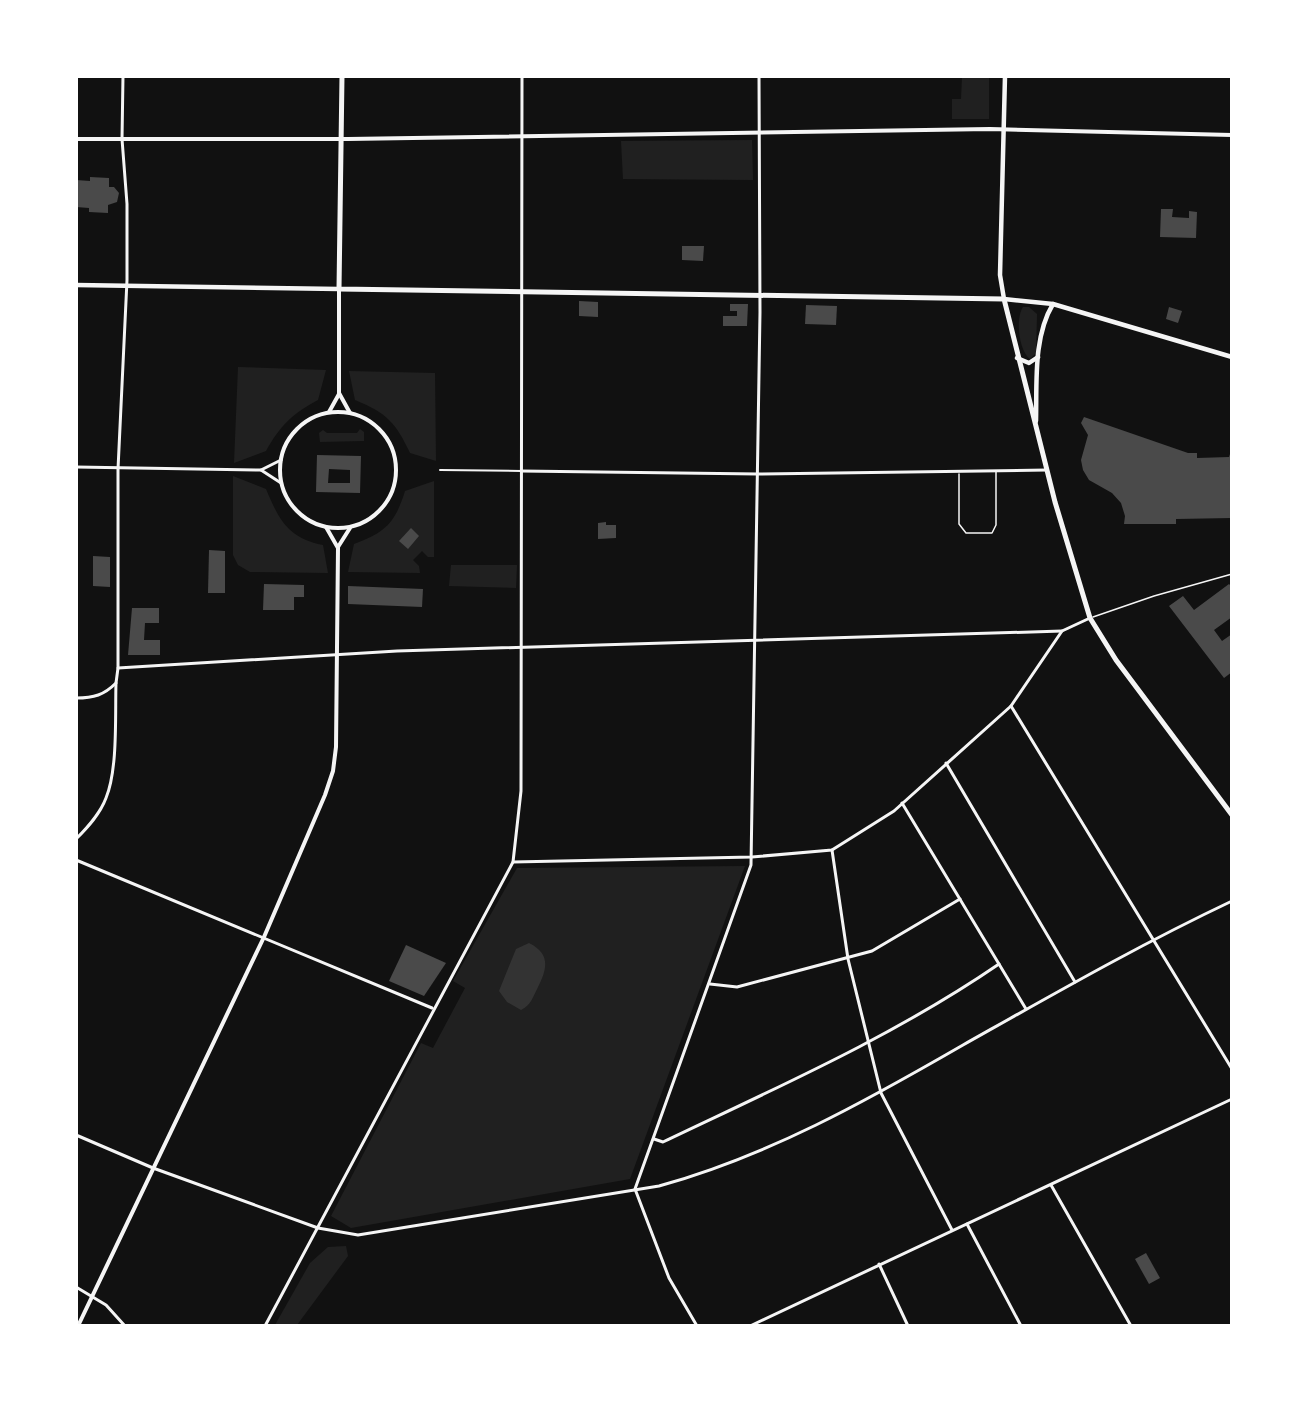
<svg xmlns="http://www.w3.org/2000/svg" width="1308" height="1402" viewBox="0 0 1308 1402" font-family="Commissioner,sans-serif">
  <rect width="100%" height="100%" fill="#111"/>
  <g fill="#202020">
    <path d="M962 77H989V119H952V99H961Z"/>
    <path d="M752 140 753 180 623 179 621 141Z"/>
    <path d="M1023 307H1029L1037 314 1036 353 1030 359C1019 351 1015 319 1023 307Z"/>
    <path d="M238 367 326 370 318 400C293 413 280 426 266 451L234 463Z"/>
    <path d="M349 371 435 373 436 461 410 453C396 423 387 413 355 400Z"/>
    <path d="M360 429 364 432V441L320 442 319 433 323 430 327 433H357Z"/>
    <path d="M233 476 266 489C279 520 288 538 323 545L328 573 250 572 238 565 233 555Z"/>
    <path d="M434 481V557H428L422 551 413 560 419 566 420 573 348 572 354 544C386 532 395 523 405 491Z"/>
    <path d="M451 565H517L516 588 449 586Z"/>
    <path d="M745 866 630 1179 351 1228 331 1216 421 1043 433 1048 465 988 453 981 517 868Z"/>
    <path d="M346 1246 348 1256 297 1325H275L310 1263 328 1247Z"/>
  </g>
  <path fill="#333" d="M529 943C551 954 547 969 538 987 533 997 531 1005 521 1010L507 1002 499 991 516 949Z"/>
  <g fill="#4a4a4a" fill-rule="evenodd">
    <path d="M90 177 109 178V187H114L119 193 117 202 108 205V213L89 212V208L76 207V180L90 181Z"/>
    <path d="M1161 209H1173L1172 217 1189 218V211L1197 212 1196 238 1160 237Z"/>
    <path d="M682 246H704L703 261 682 260Z"/>
    <path d="M579 301 598 302V317L579 316Z"/>
    <path d="M730 304H748L747 326H723V316H737V311H730Z"/>
    <path d="M806 305 837 306 836 325 805 324Z"/>
    <path d="M1169 307 1182 311 1178 323 1166 319Z"/>
    <path d="M1084 417 1188 453H1197V458L1229 457 1232 448V518L1176 519V524H1124L1125 516 1121 503 1112 493 1089 480 1083 470 1081 460 1088 435 1081 423Z"/>
    <path d="M317 455 361 456 360 493 316 492ZM329 469 350 470V483H328Z"/>
    <path d="M606 522V525H616V538L598 539V523Z"/>
    <path d="M411 528 419 536 408 549 399 541Z"/>
    <path d="M209 550 225 551V593H208Z"/>
    <path d="M93 556 110 557V587L93 586Z"/>
    <path d="M264 584 304 585V597H294V610H263Z"/>
    <path d="M1229 584 1232 587V617L1214 630 1222 641 1232 634V672L1224 678 1169 606 1183 596 1194 610Z"/>
    <path d="M348 586 423 589 422 607 348 604Z"/>
    <path d="M132 608H159V623H145L144 640H160V655H128Z"/>
    <path d="M406 945 446 963 424 996 389 981Z"/>
    <path d="M1146 1253 1160 1278 1149 1284 1135 1259Z"/>
  </g>
  <g fill="none" stroke-linecap="round" stroke-linejoin="round">
    <g stroke="#f5f5f5" stroke-width="1.5">
      <path d="M959 474V524L966 533H992L996 525V472"/>
      <path d="M1093 617 1154 596 1232 574"/>
    </g>
    <path stroke="#f5f5f5" stroke-width="2" d="M440 470 521 471"/>
    <g stroke="#f5f5f5" stroke-width="3">
      <path d="M76 467 261 470 281 460"/>
      <path d="M261 470 281 483"/>
      <path d="M521 471 758 474 1047 470"/>
      <path d="M118 668 397 651 1062 631"/>
      <path d="M76 698C94 698 104 695 116 683L118 668V469L127 280V204L122 139 123 76"/>
      <path d="M1011 706 1232 1069"/>
      <path d="M946 763 1075 982"/>
      <path d="M902 803 1026 1009"/>
      <path d="M76 839C88 827 100 814 106 798 118 769 115 715 116 683"/>
      <path d="M832 850 848 959 881 1093 952 1230"/>
      <path d="M76 860 432 1008"/>
      <path d="M513 862 752 857 832 850 894 811 1011 706 1062 631 1090 618"/>
      <path d="M710 984 737 987 872 951 960 899"/>
      <path d="M76 1135 153 1168 318 1228 358 1235 659 1186C768 1156 866 1101 963 1045 1052 995 1139 945 1232 901"/>
      <path d="M654 1139 663 1142C778 1087 894 1036 999 964"/>
      <path d="M1051 1185 1131 1326"/>
      <path d="M967 1224 1021 1326"/>
      <path d="M879 1264 908 1326"/>
      <path d="M76 1287 106 1305 125 1326"/>
      <path d="M265 1326 513 862 521 791 522 76"/>
      <path d="M697 1326 669 1278 635 1189 751 865 760 312 759 76"/>
      <path d="M750 1326 1232 1099"/>
    </g>
    <g stroke="#f5f5f5" stroke-width="4">
      <path d="M76 139H348L990 129 1232 135"/>
      <path d="M339 289V393L350 413"/>
      <path d="M329 412 339 394"/>
      <circle cx="338" cy="470" r="58"/>
      <path d="M338 547 350 528"/>
      <path d="M78 1326 264 937 325 795 333 771 336 747 338 548 326 527"/>
    </g>
    <g stroke="#f5f5f5" stroke-width="4.5">
      <path d="M1005 76 1000 275 1004 299 1053 304 1232 357"/>
      <path d="M76 285 339 289"/>
      <path d="M1017 358 1029 363 1038 357"/>
      <path d="M1036 421C1037 383 1033 337 1053 304"/>
    </g>
    <path stroke="#f5f5f5" stroke-width="5" d="M342 76 339 289 1004 299 1055 502 1090 618 1116 660 1232 815"/>
  </g>
  <rect width="1308" height="1402" fill="none" stroke="#ffffff" stroke-width="156"/>
</svg>
